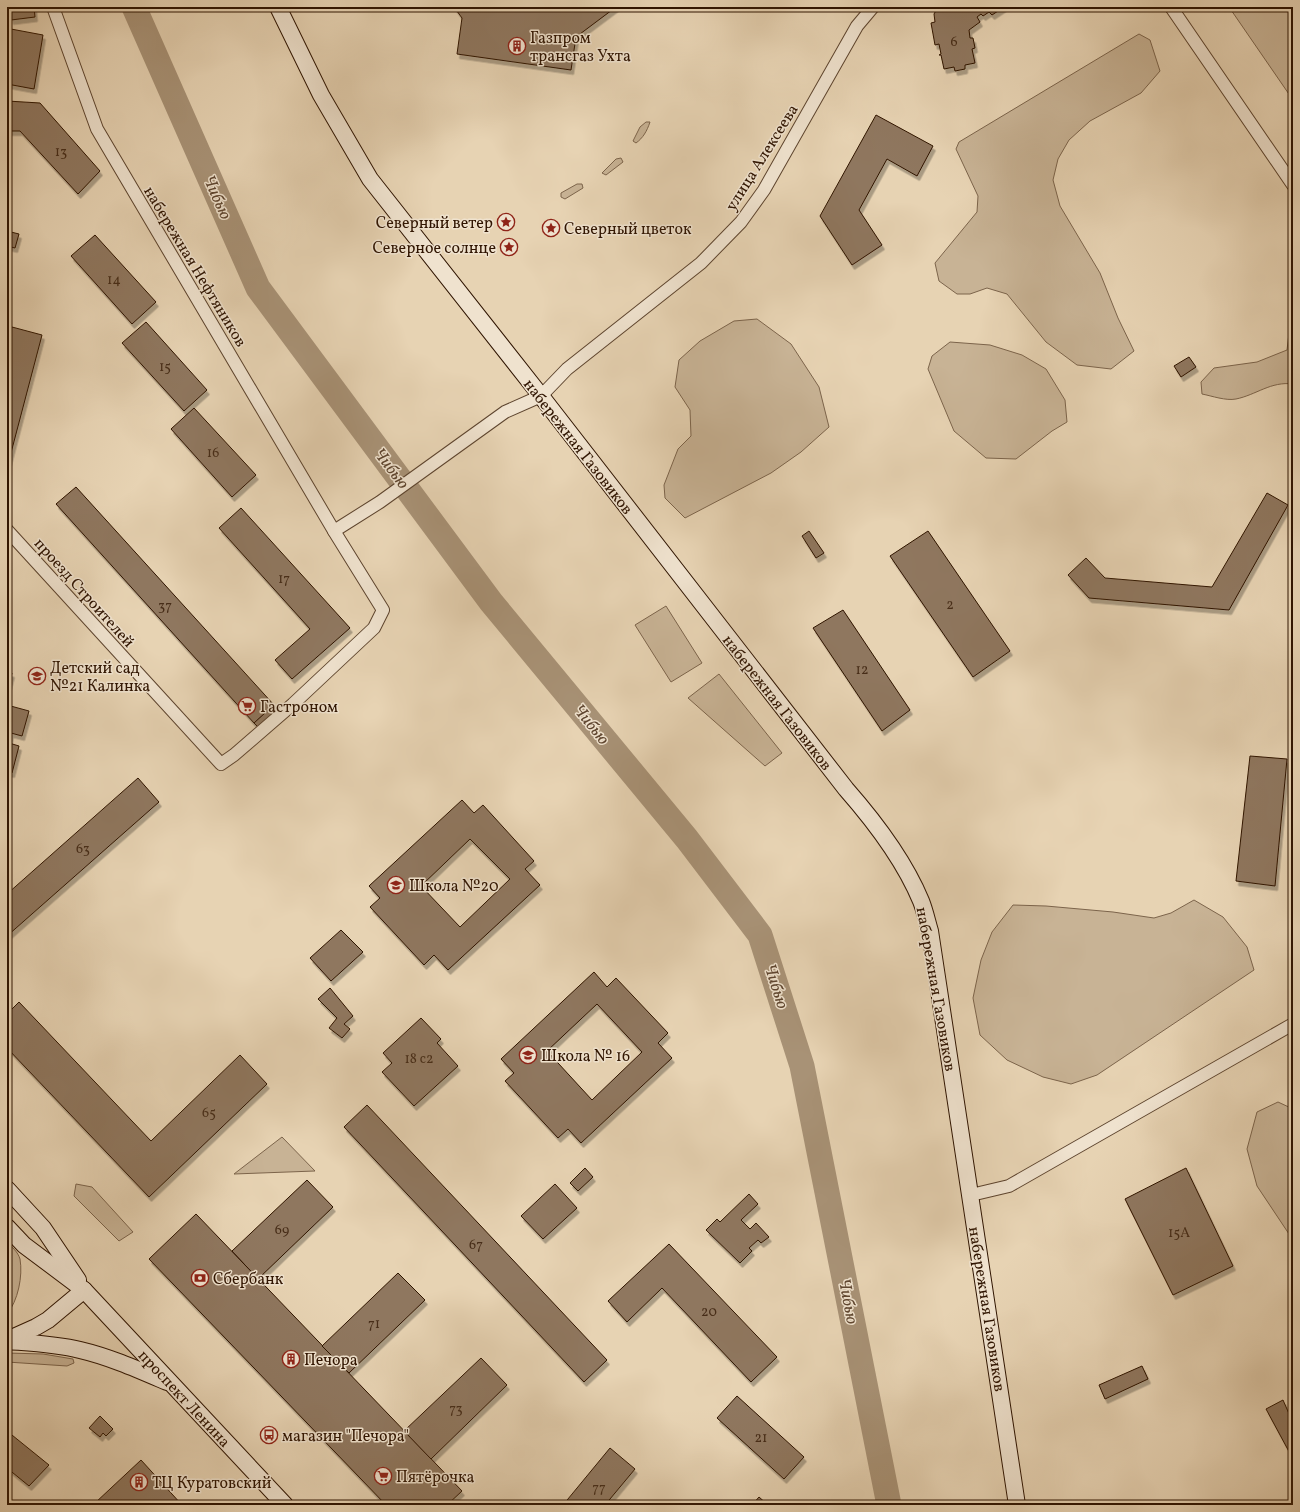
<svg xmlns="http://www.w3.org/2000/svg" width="1300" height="1512" viewBox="0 0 1300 1512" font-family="Vollkorn,serif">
  <defs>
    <filter id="shadow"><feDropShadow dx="2.5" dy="4.5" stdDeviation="0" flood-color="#0004"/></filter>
  </defs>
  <rect width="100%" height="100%" fill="#e7d3b3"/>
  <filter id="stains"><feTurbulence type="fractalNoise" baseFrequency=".005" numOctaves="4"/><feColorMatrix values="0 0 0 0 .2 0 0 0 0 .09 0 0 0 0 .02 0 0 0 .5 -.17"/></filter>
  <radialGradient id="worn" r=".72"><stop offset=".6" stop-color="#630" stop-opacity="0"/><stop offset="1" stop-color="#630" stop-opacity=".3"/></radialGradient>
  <g fill="#c8b395" stroke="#7c644b">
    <path d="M1229 7H1293V100Z"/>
    <path d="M1139 34 1150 40 1160 71 1141 93 1090 121 1069 140 1058 159 1053 180 1060 206 1100 273 1118 318 1134 351 1111 369 1077 365 1046 342 1007 294 987 288 970 294H957L939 281 935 263 977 212 978 196 956 149 959 142Z"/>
    <path d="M646 122H650C647 131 643 138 636 143L633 141 640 127Z"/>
    <path d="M621 158 623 162 606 175 602 173 616 159Z"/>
    <path d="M577 184H582L583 188 565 199 561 197V193Z"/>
    <path d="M757 319 791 344 819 387 829 427 801 452 771 473 685 518 665 498 664 485 678 449 691 436 690 410 675 387 679 360 700 341 734 321Z"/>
    <path d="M1293 319V384C1271 381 1256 395 1236 399 1226 401 1212 396 1202 394L1201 382 1214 368 1257 362 1287 350 1290 325Z"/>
    <path d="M950 342 990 345 1022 355 1046 369 1065 400 1067 422 1052 431 1016 459 986 458 954 431 928 369 932 356Z"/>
    <path d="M666 606 702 663 671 682 635 625Z"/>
    <path d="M719 674 782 753 765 766 688 698Z"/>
    <path d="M1194 900 1223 917 1247 947 1254 970 1097 1075 1071 1084 1043 1077 1007 1060 980 1035 973 998 981 960 992 932 1013 905 1046 906 1113 912 1154 918 1171 913Z"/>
    <path d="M1278 1102 1293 1109V1240L1257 1186 1247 1149 1257 1112Z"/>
    <path d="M282 1137 315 1171 234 1174Z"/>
    <path d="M76 1184 92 1187 133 1232 119 1241 74 1196Z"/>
    <path d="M7 1242C12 1247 18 1252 20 1259 23 1276 18 1301 7 1314Z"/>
    <path d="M7 1353 43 1354 73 1359 74 1363 67 1366 7 1362Z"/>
  </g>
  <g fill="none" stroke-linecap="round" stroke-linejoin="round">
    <path stroke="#a89276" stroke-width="25" d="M134 7 258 288 491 602 687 839 760 935 802 1066 889 1505"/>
  </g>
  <g fill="#8f775e" stroke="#2f1401" fill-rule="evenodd" filter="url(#shadow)">
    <path d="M9 7H34L35 17 11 20Z"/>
    <path d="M454 7H616L576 37 571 70 457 54 462 18Z"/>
    <path d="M938 7H1004L992 15 989 12 983 16 981 14 977 17 980 22 969 30 970 38H973L975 48 972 49 975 63 965 65V69L955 71 954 67 944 69 941 55H939L941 54 939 44 935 45 931 23 935 22 934 14Z"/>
    <path d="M11 29 43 35 34 89 7 84V49Z"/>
    <path d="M7 101 40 103 100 171 78 194 20 131H7Z"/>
    <path d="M876 115 933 146 917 176 887 159 859 210 882 245 852 265 820 216Z"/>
    <path d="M7 231 19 234 15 248 7 246Z"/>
    <path d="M95 235 156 302 132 324 71 256Z"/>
    <path d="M146 322 207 390 184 411 122 343Z"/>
    <path d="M12 327 42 335 7 468V344Z"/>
    <path d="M1189 357 1196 367 1181 377 1174 366Z"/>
    <path d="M194 408 256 475 232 497 171 429Z"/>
    <path d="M76 487 274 705 254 723 56 504Z"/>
    <path d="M1267 493 1288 505 1229 610 1089 598 1068 575 1086 558 1105 578 1212 587Z"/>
    <path d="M241 508 350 628 292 679 275 660 310 629 219 528Z"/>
    <path d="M809 531 824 553 816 558 802 536Z"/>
    <path d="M928 531 1010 651 973 677 890 556Z"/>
    <path d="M843 610 910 710 882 731 813 628Z"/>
    <path d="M7 672 12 673 7 692Z"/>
    <path d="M7 705 29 711 22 736 11 733 9 743 19 746 12 773 7 772Z"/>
    <path d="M274 705 280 712 260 729 254 723Z"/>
    <path d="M1250 756 1287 759 1275 886 1236 881Z"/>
    <path d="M138 778 159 802 7 936V894Z"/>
    <path d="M462 800 474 813 483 805 534 861 525 869 540 885 448 970 434 955 424 965 370 907 380 898 369 886ZM470 839 510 879 460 927 421 886Z"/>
    <path d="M341 930 363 952 331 981 310 958Z"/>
    <path d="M594 972 607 987 616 978 668 1033 658 1043 672 1058 581 1143 568 1129 558 1138 505 1081 514 1073 501 1059ZM597 1004 642 1052 592 1100 547 1051Z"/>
    <path d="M330 988 353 1016 344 1024 350 1029 342 1038 329 1028 337 1018 318 999Z"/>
    <path d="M19 1002 151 1141 240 1055 267 1084 149 1197 7 1048V1014Z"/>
    <path d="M421 1018 441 1039 437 1043 458 1066 414 1106 382 1072 392 1063 383 1053Z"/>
    <path d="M367 1105 607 1360 584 1382 344 1127Z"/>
    <path d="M585 1168 593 1177 578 1191 570 1183Z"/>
    <path d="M1186 1168 1233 1266 1173 1295 1125 1199Z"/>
    <path d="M307 1180 333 1207 258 1279 232 1251Z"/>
    <path d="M555 1184 577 1208 543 1239 521 1216Z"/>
    <path d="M749 1194 758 1204 741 1220 750 1229 756 1223 769 1237 761 1243 758 1240 749 1248 752 1251 740 1263 706 1230 717 1219 720 1222Z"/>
    <path d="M196 1214 462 1491 447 1505H386L149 1259Z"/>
    <path d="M669 1244 777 1357 751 1382 662 1288 627 1322 608 1301Z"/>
    <path d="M398 1273 425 1300 349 1373 322 1346Z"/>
    <path d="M481 1358 507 1385 431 1459 404 1431Z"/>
    <path d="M1142 1366 1148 1379 1105 1399 1099 1385Z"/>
    <path d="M737 1396 804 1457 784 1479 717 1418Z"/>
    <path d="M1283 1400 1293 1423V1459L1266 1409Z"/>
    <path d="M100 1416 113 1429 106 1436 103 1433 100 1437 89 1428Z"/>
    <path d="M7 1431 49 1465 29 1486 7 1468Z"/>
    <path d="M610 1448 635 1469 605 1505H563Z"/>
    <path d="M141 1460 182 1505H97L95 1503Z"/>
    <path d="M759 1497 768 1505H752Z"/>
  </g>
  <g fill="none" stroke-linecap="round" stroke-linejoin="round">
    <defs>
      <g id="street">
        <path d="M1171 7 1293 185"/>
        <path d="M7 530 221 764 234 755 293 704 374 628 383 610 334 531 97 129 53 7"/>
        <path d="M334 531 380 502 505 412 541 396 567 369 701 263 741 222 764 190 857 26 873 7"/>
        <path d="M971 1195 1009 1186 1293 1024"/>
      </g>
      <g id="secondary">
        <path d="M278 7 321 95 370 179 541 396 846 789C875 822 904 860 921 901 925 911 927 921 930 931L1017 1505"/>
        <path d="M7 1189 43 1228 78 1280"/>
        <path d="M7 1227 24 1245 84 1290 285 1505"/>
        <path d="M7 1340 36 1327 48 1320 84 1290"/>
        <path d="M7 1341C32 1343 56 1344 80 1350 110 1357 139 1370 167 1382"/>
      </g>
    </defs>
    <use href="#street" stroke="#5d442e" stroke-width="14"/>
    <use href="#secondary" stroke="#2f1401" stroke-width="18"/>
    <use href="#street" stroke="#efe2ce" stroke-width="12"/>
    <use href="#secondary" stroke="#efe2ce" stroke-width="16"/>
  </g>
  <defs>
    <symbol id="building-ring" viewBox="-11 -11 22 22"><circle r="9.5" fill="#efe2ce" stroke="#8f2418" stroke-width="1.5"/><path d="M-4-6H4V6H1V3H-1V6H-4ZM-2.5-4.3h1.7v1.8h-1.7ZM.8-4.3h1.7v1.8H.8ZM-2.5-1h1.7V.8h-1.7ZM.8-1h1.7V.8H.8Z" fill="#8f2418"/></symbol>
    <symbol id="sight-ring" viewBox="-11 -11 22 22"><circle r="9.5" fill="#efe2ce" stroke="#8f2418" stroke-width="1.5"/><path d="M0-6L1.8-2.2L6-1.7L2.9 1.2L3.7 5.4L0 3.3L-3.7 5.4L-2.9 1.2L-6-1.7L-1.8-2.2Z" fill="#8f2418"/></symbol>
    <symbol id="school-ring" viewBox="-11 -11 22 22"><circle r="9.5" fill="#efe2ce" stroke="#8f2418" stroke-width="1.5"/><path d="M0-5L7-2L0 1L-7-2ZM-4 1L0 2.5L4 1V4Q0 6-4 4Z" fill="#8f2418"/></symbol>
    <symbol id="supermarket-ring" viewBox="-11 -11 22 22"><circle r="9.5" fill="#efe2ce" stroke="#8f2418" stroke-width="1.5"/><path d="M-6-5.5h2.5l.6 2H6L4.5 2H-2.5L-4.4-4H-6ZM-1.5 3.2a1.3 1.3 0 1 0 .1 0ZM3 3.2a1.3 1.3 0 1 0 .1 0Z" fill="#8f2418"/></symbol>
    <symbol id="bank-ring" viewBox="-11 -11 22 22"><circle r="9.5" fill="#efe2ce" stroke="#8f2418" stroke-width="1.5"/><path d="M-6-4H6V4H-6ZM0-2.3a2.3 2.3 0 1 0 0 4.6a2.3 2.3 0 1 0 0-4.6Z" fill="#8f2418"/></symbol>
    <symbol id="bus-ring" viewBox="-11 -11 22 22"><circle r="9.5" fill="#efe2ce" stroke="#8f2418" stroke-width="1.5"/><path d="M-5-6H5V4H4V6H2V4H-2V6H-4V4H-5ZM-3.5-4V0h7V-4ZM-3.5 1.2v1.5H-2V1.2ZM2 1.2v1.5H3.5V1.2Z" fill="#8f2418"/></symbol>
  </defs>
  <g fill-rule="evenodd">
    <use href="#building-ring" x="507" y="36" width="20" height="20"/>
    <use href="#sight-ring" x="496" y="212" width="20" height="20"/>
    <use href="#sight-ring" x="541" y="218" width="20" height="20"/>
    <use href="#sight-ring" x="499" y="237" width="20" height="20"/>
    <use href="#school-ring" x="27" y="666" width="20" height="20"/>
    <use href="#supermarket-ring" x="237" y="696" width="20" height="20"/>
    <use href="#school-ring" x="386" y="875" width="20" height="20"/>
    <use href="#school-ring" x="518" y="1045" width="20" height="20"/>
    <use href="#bank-ring" x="190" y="1268" width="20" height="20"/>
    <use href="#building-ring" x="281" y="1349" width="20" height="20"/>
    <use href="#bus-ring" x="259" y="1425" width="20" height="20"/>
    <use href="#supermarket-ring" x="373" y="1466" width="20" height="20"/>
    <use href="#building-ring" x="129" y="1472" width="20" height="20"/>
  </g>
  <g text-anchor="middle" stroke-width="3" stroke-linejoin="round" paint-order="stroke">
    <g font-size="14" fill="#472d18">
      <text x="954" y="46">6</text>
      <text x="61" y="156">13</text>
      <text x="114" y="284">14</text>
      <text x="165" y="371">15</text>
      <text x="213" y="457">16</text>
      <text x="284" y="583">17</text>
      <text x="950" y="609">2</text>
      <text x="165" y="610">37</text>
      <text x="862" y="674">12</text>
      <text x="83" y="853">63</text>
      <text x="419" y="1063">18 с2</text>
      <text x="209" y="1117">65</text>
      <text x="282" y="1234">69</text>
      <text x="1179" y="1237">15А</text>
      <text x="476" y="1249">67</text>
      <text x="709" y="1316">20</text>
      <text x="374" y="1328">71</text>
      <text x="456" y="1413">73</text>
      <text x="761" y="1442">21</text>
      <text x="599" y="1492">77</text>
    </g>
    <g font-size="16" fill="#2f1401" stroke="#efe2ce" text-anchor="start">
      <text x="530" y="43">Газпром<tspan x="530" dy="18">трансгаз Ухта</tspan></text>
      <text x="493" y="228" text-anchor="end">Северный ветер</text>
      <text x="564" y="234">Северный цветок</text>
      <text x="496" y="253" text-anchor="end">Северное солнце</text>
      <text x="50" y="673">Детский сад<tspan x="50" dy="18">№21 Калинка</tspan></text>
      <text x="260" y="712">Гастроном</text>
      <text x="409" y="891">Школа №20</text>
      <text x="541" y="1061">Школа № 16</text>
      <text x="213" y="1284">Сбербанк</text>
      <text x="304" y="1365">Печора</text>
      <text x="282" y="1441">магазин "Печора"</text>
      <text x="396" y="1482">Пятёрочка</text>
      <text x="152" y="1488">ТЦ Куратовский</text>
    </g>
    <g font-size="16" fill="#2f1401" stroke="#efe2ce">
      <text transform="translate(761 157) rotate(-58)" y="6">улица Алексеева</text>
      <text transform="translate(196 266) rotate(59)" y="6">набережная Нефтяников</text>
      <text transform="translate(579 446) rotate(52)" y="6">набережная Газовиков</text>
      <text transform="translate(85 592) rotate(48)" y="6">проезд Строителей</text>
      <text transform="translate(778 702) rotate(52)" y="6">набережная Газовиков</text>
      <text transform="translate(937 989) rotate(80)" y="6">набережная Газовиков</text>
      <text transform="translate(988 1309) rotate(81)" y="6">набережная Газовиков</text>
      <text transform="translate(185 1398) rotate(47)" y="6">проспект Ленина</text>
    </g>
    <g font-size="17" font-style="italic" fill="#5f4630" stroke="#efe2ce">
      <text transform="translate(218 197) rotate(66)" y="6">Чибью</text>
      <text transform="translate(392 468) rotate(53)" y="6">Чибью</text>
      <text transform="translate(592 724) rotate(51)" y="6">Чибью</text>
      <text transform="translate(777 986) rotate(72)" y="6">Чибью</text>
      <text transform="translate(849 1301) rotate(79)" y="6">Чибью</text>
    </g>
  </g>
  <rect width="1300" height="1512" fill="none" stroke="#e7d3b3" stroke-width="24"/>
  <rect x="8" y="8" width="1284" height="1496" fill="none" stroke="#2f1401" stroke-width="2"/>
  <rect x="12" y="12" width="1276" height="1488" fill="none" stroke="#2f1401"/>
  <rect width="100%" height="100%" filter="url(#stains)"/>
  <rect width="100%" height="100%" fill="url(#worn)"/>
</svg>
